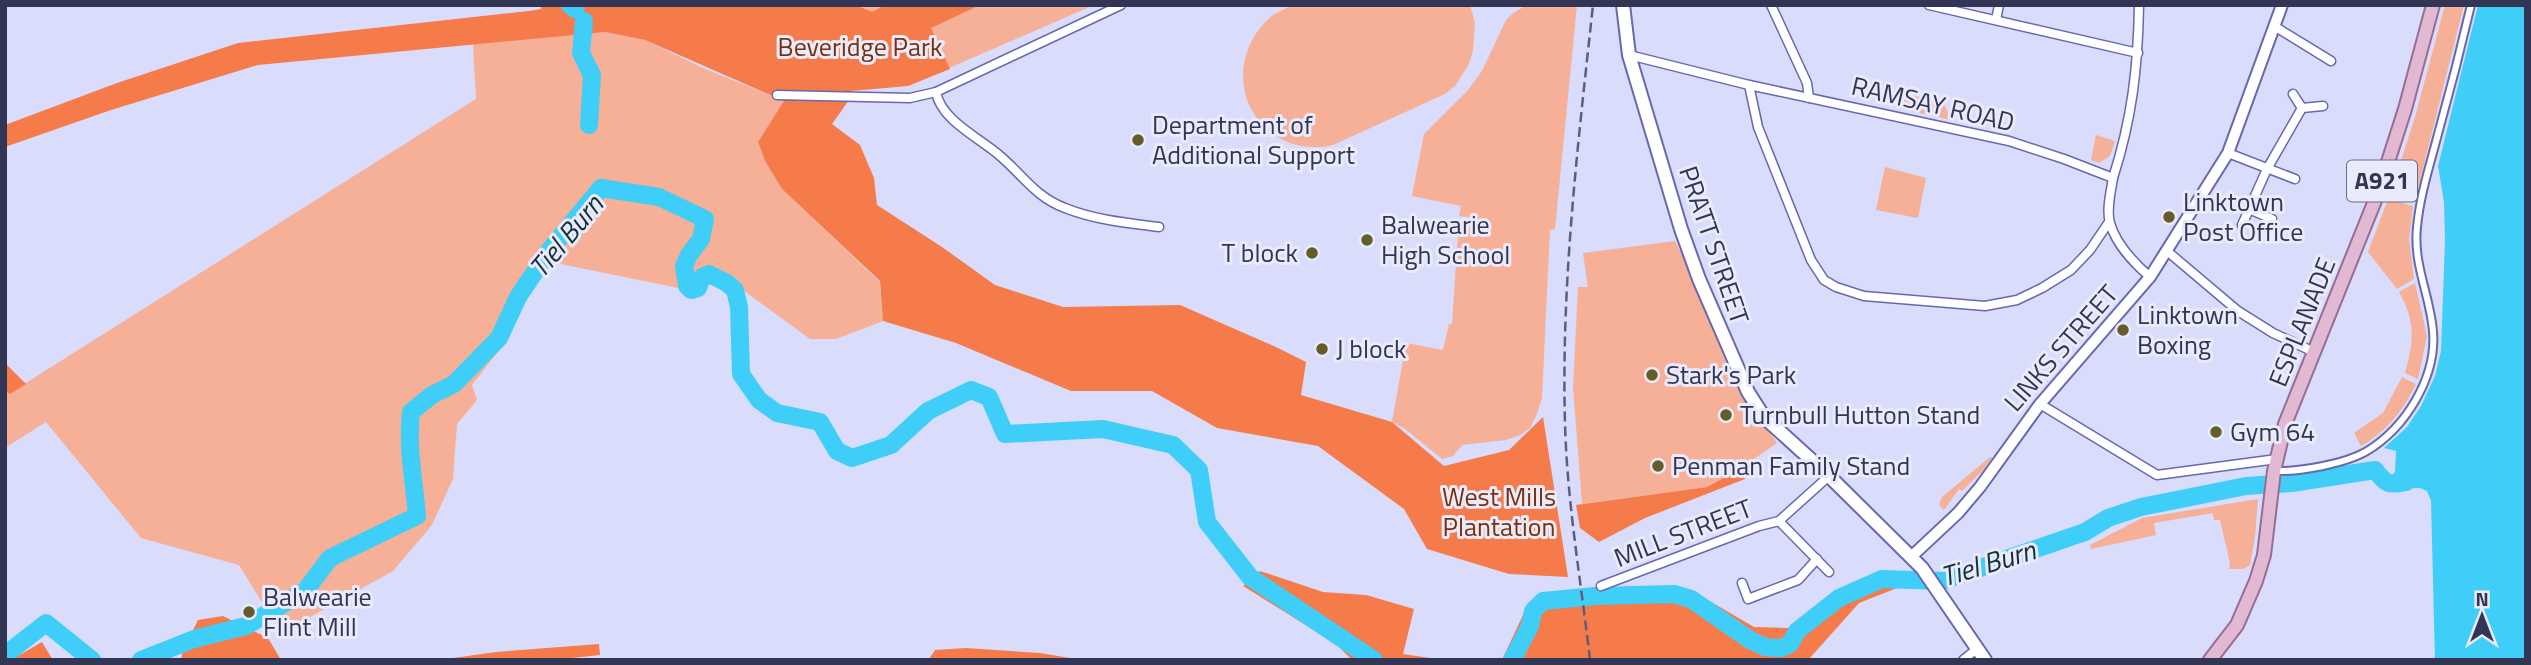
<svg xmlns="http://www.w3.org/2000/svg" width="2531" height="665" viewBox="0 0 2531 665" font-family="'Titillium Web',sans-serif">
  <rect width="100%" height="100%" fill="#d9dcfb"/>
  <g fill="#f5b097">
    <path d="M677 5H1094L908 86Z"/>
    <path d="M1293 5H1470L1475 23 1473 50 1469 64 1455 86 1445 94 1333 145C1267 160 1220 92 1255 35 1260 28 1266 20 1273 15 1279 11 1287 8 1293 5Z"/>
    <path d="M1527 5H1577L1555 229 1550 230 1542 398 1537 414 1530 428 1520 435 1506 440 1462 445 1453 456 1442 459 1404 428 1392 422 1406 343 1443 350 1449 324H1452L1459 219 1476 220 1477 218 1459 216 1461 206 1412 196 1424 134 1468 90 1482 71 1506 20 1512 14Z"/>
    <path d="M2445 5H2464L2415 200 2391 192 2415 117Z"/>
    <path d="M605 32 645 40 703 68 785 101 758 142 765 161 782 189 880 282 883 321 836 339H810L736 285 713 284 688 290 546 261 503 345 472 385 477 400 457 424 453 479 432 525 393 571 281 633 239 565 141 538 46 422 5 448V389L10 393 476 99 473 43Z"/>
    <path d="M1911 95 1943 102 1951 120 1893 107Z"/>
    <path d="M2096 135 2115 141 2110 156 2099 163 2091 160Z"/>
    <path d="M1885 167 1926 178 1918 218 1876 210Z"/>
    <path d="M2388 199 2413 206 2409 239 2414 279 2397 289 2368 252Z"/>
    <path d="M1675 241 1686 262 1735 385 1777 443 1735 472 1707 487 1582 504 1573 387 1578 287H1588L1583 253Z"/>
    <path d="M2415 283 2427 336 2418 379 2405 373C2414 342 2416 322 2399 292Z"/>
    <path d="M2402 377 2416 384C2403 411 2387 431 2361 446L2354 433 2383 413Z"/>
    <path d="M1990 457H1992L1985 468 1962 491 1959 489 1944 510 1939 505 1942 497Z"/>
    <path d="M2258 499 2255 537 2250 565 2243 569H2229L2230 563 2220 520H2214L2213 513 2154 523 2156 535 2091 549 2090 545 2142 518Z"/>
  </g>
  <g fill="#f57b4b">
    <path d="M540 5H855L872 12 885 5H980L931 28 950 69 908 86 851 91 849 100 832 124 860 145 874 178 877 205 942 247 995 285 1063 307 1180 305 1276 347 1306 362 1301 395 1392 422 1444 466 1509 450 1543 417 1568 577 1509 574 1427 549 1404 509 1318 446 1217 428 1152 391H1071L956 343 883 321 880 281 782 189 765 161 758 142 784 101 645 40 605 32 258 65 111 110 5 147V125L117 83 238 43 529 11 541 9Z"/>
    <path d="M5 363 26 384 10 394 5 391Z"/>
    <path d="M1740 469 1745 479 1645 518 1599 542 1580 528 1576 505 1707 487Z"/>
    <path d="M1260 571 1323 592 1366 595 1414 609 1403 654 1444 660H1352L1336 644 1243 586Z"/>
    <path d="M1900 573 1897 588 1859 603 1809 659 1502 660 1529 602 1544 598 1665 588 1696 593 1754 627 1788 628 1850 586Z"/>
    <path d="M223 616 268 638 281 660H181L183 650 198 620Z"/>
    <path d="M42 642 53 660H11Z"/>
    <path d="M599 644 600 655 554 660H439L496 652Z"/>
    <path d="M966 648 1040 653 1082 660 929 659 935 650Z"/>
  </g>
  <path fill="#3fcef7" d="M2478 5H2526V660H2435L2431 501 2427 491 2420 488 2386 489 2385 482 2395 472 2396 451 2384 448 2407 427 2421 406 2435 376 2441 351 2445 240 2444 202 2438 166Z"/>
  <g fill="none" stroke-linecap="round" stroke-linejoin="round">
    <g stroke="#3fcef7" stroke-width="18">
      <path d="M570 5 575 9"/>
      <path d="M584 21 581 53 592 75 589 125"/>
      <path d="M5 655 46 623 92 660"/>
      <path d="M141 660 194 639 246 626 305 591 330 558 417 516C414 481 407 446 411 412L432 395 454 384 499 338 518 297 549 251 601 188 659 197 705 219 701 239 689 255 684 266 687 286 691 290 698 288 702 277 709 274 727 283 735 290 739 307 741 374 759 400 777 413 820 422 837 451 852 458 891 445 928 411 971 390 989 397 1005 434 1103 429 1173 445 1199 470 1207 522 1250 577 1374 660"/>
      <path d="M1512 660 1530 626 1533 611 1543 601 1595 596 1674 594 1691 599 1750 640 1765 647 1781 648 1790 644 1797 631 1839 598 1882 579 1942 581 2085 532 2108 518 2141 507 2246 486 2292 483 2375 470C2387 485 2388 485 2406 482"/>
    </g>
    <defs>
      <path id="pedestrian" d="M2274 471C2299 472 2345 464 2367 451 2405 428 2437 378 2433 331 2430 295 2413 265 2417 227 2420 195 2430 165 2438 134 2450 91 2461 48 2471 5"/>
      <g id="minor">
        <path d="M1771 5 1807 83 1809 98"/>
        <path d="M1929 5 2138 53"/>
        <path d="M1996 20 1999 5"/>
        <path d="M2274 26 2331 61"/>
        <path d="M1629 55 1749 85 2009 141 2064 159 2113 178C2111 191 2106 210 2110 223 2116 245 2134 263 2150 277"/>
        <path d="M1749 85 1758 127 1811 260 1824 280 1836 287 1864 296 1985 306 2017 300 2042 288 2071 270 2090 250 2109 222"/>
        <path d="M936 92C941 120 978 137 999 155 1022 174 1035 197 1065 208 1095 220 1127 223 1159 227"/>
        <path d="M2293 94 2302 108 2323 106"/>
        <path d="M777 95 910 98 936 92 1121 5"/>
        <path d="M2228 153 2295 179"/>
        <path d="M2113 178C2132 119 2138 67 2139 5"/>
        <path d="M2249 209 2272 219"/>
        <path d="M2242 225 2267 169 2302 108"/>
        <path d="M2167 251 2238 311 2273 333 2314 352"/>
        <path d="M2040 404 2157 475 2277 459"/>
        <path d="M1779 521 1829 572"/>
        <path d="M1742 583 1748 599 1798 580 1817 559"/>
        <path d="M1601 586 1759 526 1779 521 1829 476"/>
        <path d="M1963 660 1978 648"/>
      </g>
      <path id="tertiary" d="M1911 557 1958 513 1980 487 2040 404 2150 277 2228 153 2282 5"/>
      <path id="secondary" d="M1623 5 1629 55 1681 229 1699 279 1748 392 1764 417 1829 476 1922 568 1985 660"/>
      <path id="primary" d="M2210 660 2237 625 2256 581 2264 555 2274 471 2285 424 2378 193 2405 109 2433 5"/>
    </defs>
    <use href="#pedestrian" stroke="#6768ae" stroke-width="10"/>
    <use href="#minor" stroke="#6768ae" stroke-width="11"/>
    <use href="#tertiary" stroke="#6768ae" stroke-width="14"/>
    <use href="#secondary" stroke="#6768ae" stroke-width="16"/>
    <use href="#primary" stroke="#986d94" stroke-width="16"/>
    <use href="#pedestrian" stroke="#fff" stroke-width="6"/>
    <use href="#minor" stroke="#fff" stroke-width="8"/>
    <use href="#tertiary" stroke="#fff" stroke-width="10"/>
    <use href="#secondary" stroke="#fff" stroke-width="12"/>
    <use href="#primary" stroke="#e2b9d3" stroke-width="12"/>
    <path stroke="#5c5e7d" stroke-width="2.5" stroke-dasharray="10 5" stroke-linecap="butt" d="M1590 660C1581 581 1567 502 1565 423 1561 283 1578 144 1593 5"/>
  </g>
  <g fill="#645d29" stroke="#e9eafa" stroke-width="2.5">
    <circle cx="1138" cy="140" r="7"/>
    <circle cx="2169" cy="217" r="7"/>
    <circle cx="1367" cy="240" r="7"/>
    <circle cx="1312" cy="253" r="7"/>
    <circle cx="2123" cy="330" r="7"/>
    <circle cx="1322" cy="349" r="7"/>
    <circle cx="1652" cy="375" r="7"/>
    <circle cx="1726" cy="415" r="7"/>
    <circle cx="2216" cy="432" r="7"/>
    <circle cx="1658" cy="466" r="7"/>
    <circle cx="249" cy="612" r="7"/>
  </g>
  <g text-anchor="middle" stroke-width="6" stroke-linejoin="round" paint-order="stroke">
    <rect fill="#e9eafa" stroke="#6a6b86" stroke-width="2" x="2347" y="160.5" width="70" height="41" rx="5"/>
    <g font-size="24" font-weight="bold" fill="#333554">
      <text x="2382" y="189">A921</text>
    </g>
    <g font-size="26" fill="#7c2f0c" stroke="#e9eafa">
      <text x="860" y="56">Beveridge Park</text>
      <text x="1499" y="506">West Mills<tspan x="1499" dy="30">Plantation</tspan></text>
    </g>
    <g font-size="26" fill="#333554" stroke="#e9eafa">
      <text transform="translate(1933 104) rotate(13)" y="9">RAMSAY ROAD</text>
      <text transform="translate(1714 245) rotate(71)" y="9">PRATT STREET</text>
      <text transform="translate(2302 322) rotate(-68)" y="9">ESPLANADE</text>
      <text transform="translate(2061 348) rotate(-49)" y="9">LINKS STREET</text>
      <text transform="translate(1683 533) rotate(-21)" y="9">MILL STREET</text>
    </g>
    <g font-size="26" fill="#333554" stroke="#e9eafa" text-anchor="start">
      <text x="1152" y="134">Department of<tspan x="1152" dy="30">Additional Support</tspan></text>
      <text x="2183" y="211">Linktown<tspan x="2183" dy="30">Post Office</tspan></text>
      <text x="1381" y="234">Balwearie<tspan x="1381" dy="30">High School</tspan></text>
      <text x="1298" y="262" text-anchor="end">T block</text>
      <text x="2137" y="324">Linktown<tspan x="2137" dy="30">Boxing</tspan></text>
      <text x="1336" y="358">J block</text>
      <text x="1666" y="384">Stark's Park</text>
      <text x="1740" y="424">Turnbull Hutton Stand</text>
      <text x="2230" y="441">Gym 64</text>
      <text x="1672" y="475">Penman Family Stand</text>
      <text x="263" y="606">Balwearie<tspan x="263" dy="30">Flint Mill</tspan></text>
    </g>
    <g font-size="28" font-style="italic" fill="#14313b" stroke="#e9eafa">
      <text transform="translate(566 236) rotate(-50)" y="10">Tiel Burn</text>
      <text transform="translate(1988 563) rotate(-17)" y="10">Tiel Burn</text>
    </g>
  </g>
  <rect width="2531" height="665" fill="none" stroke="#333554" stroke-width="14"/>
  <g transform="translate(2482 616)" stroke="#e9eafa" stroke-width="5" paint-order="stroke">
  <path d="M0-5L12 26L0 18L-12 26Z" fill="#333554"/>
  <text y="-10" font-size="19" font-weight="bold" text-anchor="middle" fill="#333554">N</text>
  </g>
</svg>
